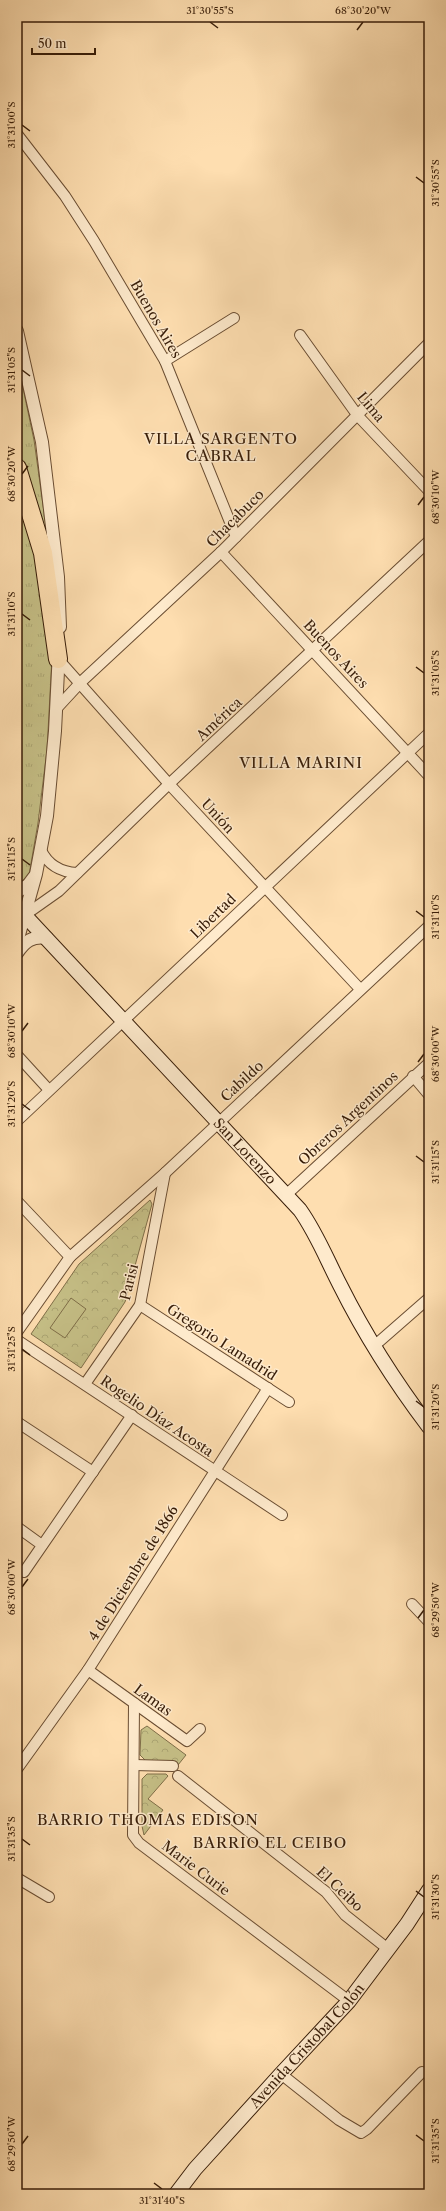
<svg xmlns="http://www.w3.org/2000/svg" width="446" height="2211" viewBox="0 0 446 2211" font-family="'Libre Caslon Text',serif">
  <defs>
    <pattern id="grass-tufts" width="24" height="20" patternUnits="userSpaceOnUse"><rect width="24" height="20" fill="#c6c087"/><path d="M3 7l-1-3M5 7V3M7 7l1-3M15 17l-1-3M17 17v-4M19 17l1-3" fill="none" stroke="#aba573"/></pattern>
    <pattern id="park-crowns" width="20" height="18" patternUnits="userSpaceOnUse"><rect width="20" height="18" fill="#c6c087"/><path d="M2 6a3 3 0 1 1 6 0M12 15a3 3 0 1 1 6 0" fill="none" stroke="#aba573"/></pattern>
  </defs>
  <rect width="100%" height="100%" fill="#fedeb0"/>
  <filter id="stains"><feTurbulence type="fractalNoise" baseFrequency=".005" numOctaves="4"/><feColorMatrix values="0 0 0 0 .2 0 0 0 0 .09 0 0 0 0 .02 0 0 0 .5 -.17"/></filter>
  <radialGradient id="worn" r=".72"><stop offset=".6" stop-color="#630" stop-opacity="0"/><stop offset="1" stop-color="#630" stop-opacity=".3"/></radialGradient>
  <g fill="url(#grass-tufts)" stroke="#7f6e48">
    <path d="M17 360 34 440 48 541 39 522 17 453Z"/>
    <path d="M17 478 33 527 52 657 47 750 38 823 29 875 17 885Z"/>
  </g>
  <g fill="url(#park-crowns)" stroke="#7f6e48">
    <path d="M150 1200 152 1204 125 1302 81 1368 31 1334 79 1264Z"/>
    <path d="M147 1726 186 1755 178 1765 173 1761H146L140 1755 141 1730Z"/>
    <path d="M147 1774H166L168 1776 148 1799 163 1810 144 1835 142 1826V1779Z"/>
  </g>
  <path fill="#c6c087" stroke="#7f6e48" d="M71 1298 86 1309 65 1338 50 1328Z"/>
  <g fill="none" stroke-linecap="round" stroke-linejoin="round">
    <defs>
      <g id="minor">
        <path d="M17 134 65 196 94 241 165 361 236 537"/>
        <path d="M300 335 358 416 429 491"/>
        <path d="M165 361 234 318"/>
        <path d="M221 552 429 776"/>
        <path d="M58 659 169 784 360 989"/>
        <path d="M57 708 81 682 221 552 429 343"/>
        <path d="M41 850C48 865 61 872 77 873"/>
        <path d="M25 915 59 891 169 784 429 541"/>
        <path d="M17 1055 49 1090"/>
        <path d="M413 1076 429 1095"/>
        <path d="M17 1121 429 733"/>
        <path d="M286 1195 429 1063"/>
        <path d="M17 1201 70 1257"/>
        <path d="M140 1305 289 1402"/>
        <path d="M17 1332 70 1257 165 1173 429 926"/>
        <path d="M17 1340 282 1515"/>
        <path d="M373 1347 429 1298"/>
        <path d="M85 1384 140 1305 165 1173"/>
        <path d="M17 1422 93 1472"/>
        <path d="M17 1527 42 1545"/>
        <path d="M24 1572 132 1415"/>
        <path d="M412 1604 429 1622"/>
        <path d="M88 1670 187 1741 200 1729"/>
        <path d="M134 1703 133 1835 139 1843 349 2001"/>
        <path d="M134 1765 173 1766"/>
        <path d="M17 1769 88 1670 268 1388"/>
        <path d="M178 1776 326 1892 345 1915 388 1949"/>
        <path d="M17 1878 49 1897"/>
        <path d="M281 2074 339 2120 361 2133 367 2129 422 2072"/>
      </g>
      <g id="tertiary">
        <path d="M17 331 42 442 58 577 60 627"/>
        <path d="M17 892 28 885 34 877"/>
        <path d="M17 942 36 874 47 816 55 731 59 651"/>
        <path d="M17 953C25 941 32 936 47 938"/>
      </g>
      <g id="secondary">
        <path id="s1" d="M17 907 300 1210C317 1234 327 1260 340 1285 365 1335 395 1382 429 1427"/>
        <path id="s2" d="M176 2194 195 2169 281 2074 349 2001 407 1924 429 1890"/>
      </g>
      <path id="motorway" d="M17 468 43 553 58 659"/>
    </defs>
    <use href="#minor" stroke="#6a4d32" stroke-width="12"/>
    <use href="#tertiary" stroke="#6a4d32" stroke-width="14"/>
    <use href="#secondary" stroke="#381d08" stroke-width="16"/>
    <use href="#motorway" stroke="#381d08" stroke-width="20"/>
    <use href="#minor" stroke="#feeacc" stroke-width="10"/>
    <use href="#tertiary" stroke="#feeacc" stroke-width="12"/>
    <use href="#secondary" stroke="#feeacc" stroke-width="14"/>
    <use href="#motorway" stroke="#fedeb0" stroke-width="18"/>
  </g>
  <path fill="none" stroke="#381d08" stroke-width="1.5" d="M210 22 218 28M357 30 363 22M22 125 30 131M416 177 424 183M22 370 30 376M22 474 28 466M418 505 424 497M22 614 30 620M416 667 424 673M22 859 30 865M416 911 424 917M22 1031 28 1023M418 1062 424 1054M22 1104 30 1110M416 1156 424 1162M22 1349 30 1355M416 1401 424 1407M22 1587 28 1579M418 1618 424 1610M22 1839 30 1845M416 1891 424 1897M416 2135 424 2141M22 2144 28 2136M154 2183 162 2189"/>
  <g text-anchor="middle" stroke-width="3" stroke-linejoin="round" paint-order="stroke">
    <g font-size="14" fill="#381d08" stroke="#feeacc">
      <text transform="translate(156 319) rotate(60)" y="5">Buenos Aires</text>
      <text transform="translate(371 407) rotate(50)" y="5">Lima</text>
      <text transform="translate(235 518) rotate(-45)" y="5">Chacabuco</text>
      <text transform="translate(336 654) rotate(47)" y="5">Buenos Aires</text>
      <text transform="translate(219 719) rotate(-43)" y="5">América</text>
      <text transform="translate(218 816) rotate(47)" y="5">Unión</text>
      <text transform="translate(213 916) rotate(-44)" y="5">Libertad</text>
      <text transform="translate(242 1081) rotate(-43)" y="5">Cabildo</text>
      <text transform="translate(348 1118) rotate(-43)" y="5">Obreros Argentinos</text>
      <text dy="5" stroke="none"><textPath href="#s1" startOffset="334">San Lorenzo</textPath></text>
      <text transform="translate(129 1282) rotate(-76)" y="5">Parisi</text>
      <text transform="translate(222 1342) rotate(33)" y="5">Gregorio Lamadrid</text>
      <text transform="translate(157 1416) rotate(34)" y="5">Rogelio Díaz Acosta</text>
      <text transform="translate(133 1573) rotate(-58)" y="5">4 de Diciembre de 1866</text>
      <text transform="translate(153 1700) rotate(36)" y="5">Lamas</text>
      <text transform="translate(196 1868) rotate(37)" y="5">Marie Curie</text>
      <text transform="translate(340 1889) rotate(43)" y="5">El Ceibo</text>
      <text dy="5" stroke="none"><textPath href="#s2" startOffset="198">Avenida Cristobal Colón</textPath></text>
    </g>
    <g font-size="15" letter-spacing="1" fill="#381d08" stroke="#feeacc">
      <text x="221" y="444">VILLA SARGENTO<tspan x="221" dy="17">CABRAL</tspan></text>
      <text x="301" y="768">VILLA MARINI</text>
      <text x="148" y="1825">BARRIO THOMAS EDISON</text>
      <text x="270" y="1848">BARRIO EL CEIBO</text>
    </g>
  </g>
  <rect width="446" height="2211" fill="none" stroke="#fedeb0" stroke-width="44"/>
  <path d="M32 48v6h63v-6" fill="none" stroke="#381d08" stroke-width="2"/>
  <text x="38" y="48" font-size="12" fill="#381d08" stroke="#feeacc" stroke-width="3" paint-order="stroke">50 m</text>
  <rect x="22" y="22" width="402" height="2167" fill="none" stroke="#381d08" stroke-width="1.5"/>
  <g font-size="10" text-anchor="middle" fill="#381d08">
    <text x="210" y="14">31°30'55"S</text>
    <text x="363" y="14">68°30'20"W</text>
    <text transform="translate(11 125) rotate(-90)" y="4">31°31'00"S</text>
    <text transform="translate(435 183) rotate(-90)" y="4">31°30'55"S</text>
    <text transform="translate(11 370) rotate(-90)" y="4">31°31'05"S</text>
    <text transform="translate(11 474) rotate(-90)" y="4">68°30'20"W</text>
    <text transform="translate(435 497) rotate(-90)" y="4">68°30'10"W</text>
    <text transform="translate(11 614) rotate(-90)" y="4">31°31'10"S</text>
    <text transform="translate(435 673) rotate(-90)" y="4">31°31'05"S</text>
    <text transform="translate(11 859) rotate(-90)" y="4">31°31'15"S</text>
    <text transform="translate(435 917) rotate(-90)" y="4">31°31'10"S</text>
    <text transform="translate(11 1031) rotate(-90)" y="4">68°30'10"W</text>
    <text transform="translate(435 1054) rotate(-90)" y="4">68°30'00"W</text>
    <text transform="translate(11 1104) rotate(-90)" y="4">31°31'20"S</text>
    <text transform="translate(435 1162) rotate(-90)" y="4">31°31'15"S</text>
    <text transform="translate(11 1349) rotate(-90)" y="4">31°31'25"S</text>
    <text transform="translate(435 1407) rotate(-90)" y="4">31°31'20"S</text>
    <text transform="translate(11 1587) rotate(-90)" y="4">68°30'00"W</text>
    <text transform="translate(435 1610) rotate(-90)" y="4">68°29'50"W</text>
    <text transform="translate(11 1839) rotate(-90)" y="4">31°31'35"S</text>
    <text transform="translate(435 1897) rotate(-90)" y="4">31°31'30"S</text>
    <text transform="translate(435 2141) rotate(-90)" y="4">31°31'35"S</text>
    <text transform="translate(11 2144) rotate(-90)" y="4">68°29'50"W</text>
    <text x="162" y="2204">31°31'40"S</text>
  </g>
  <rect width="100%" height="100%" filter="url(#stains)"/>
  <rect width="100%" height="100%" fill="url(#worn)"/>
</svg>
